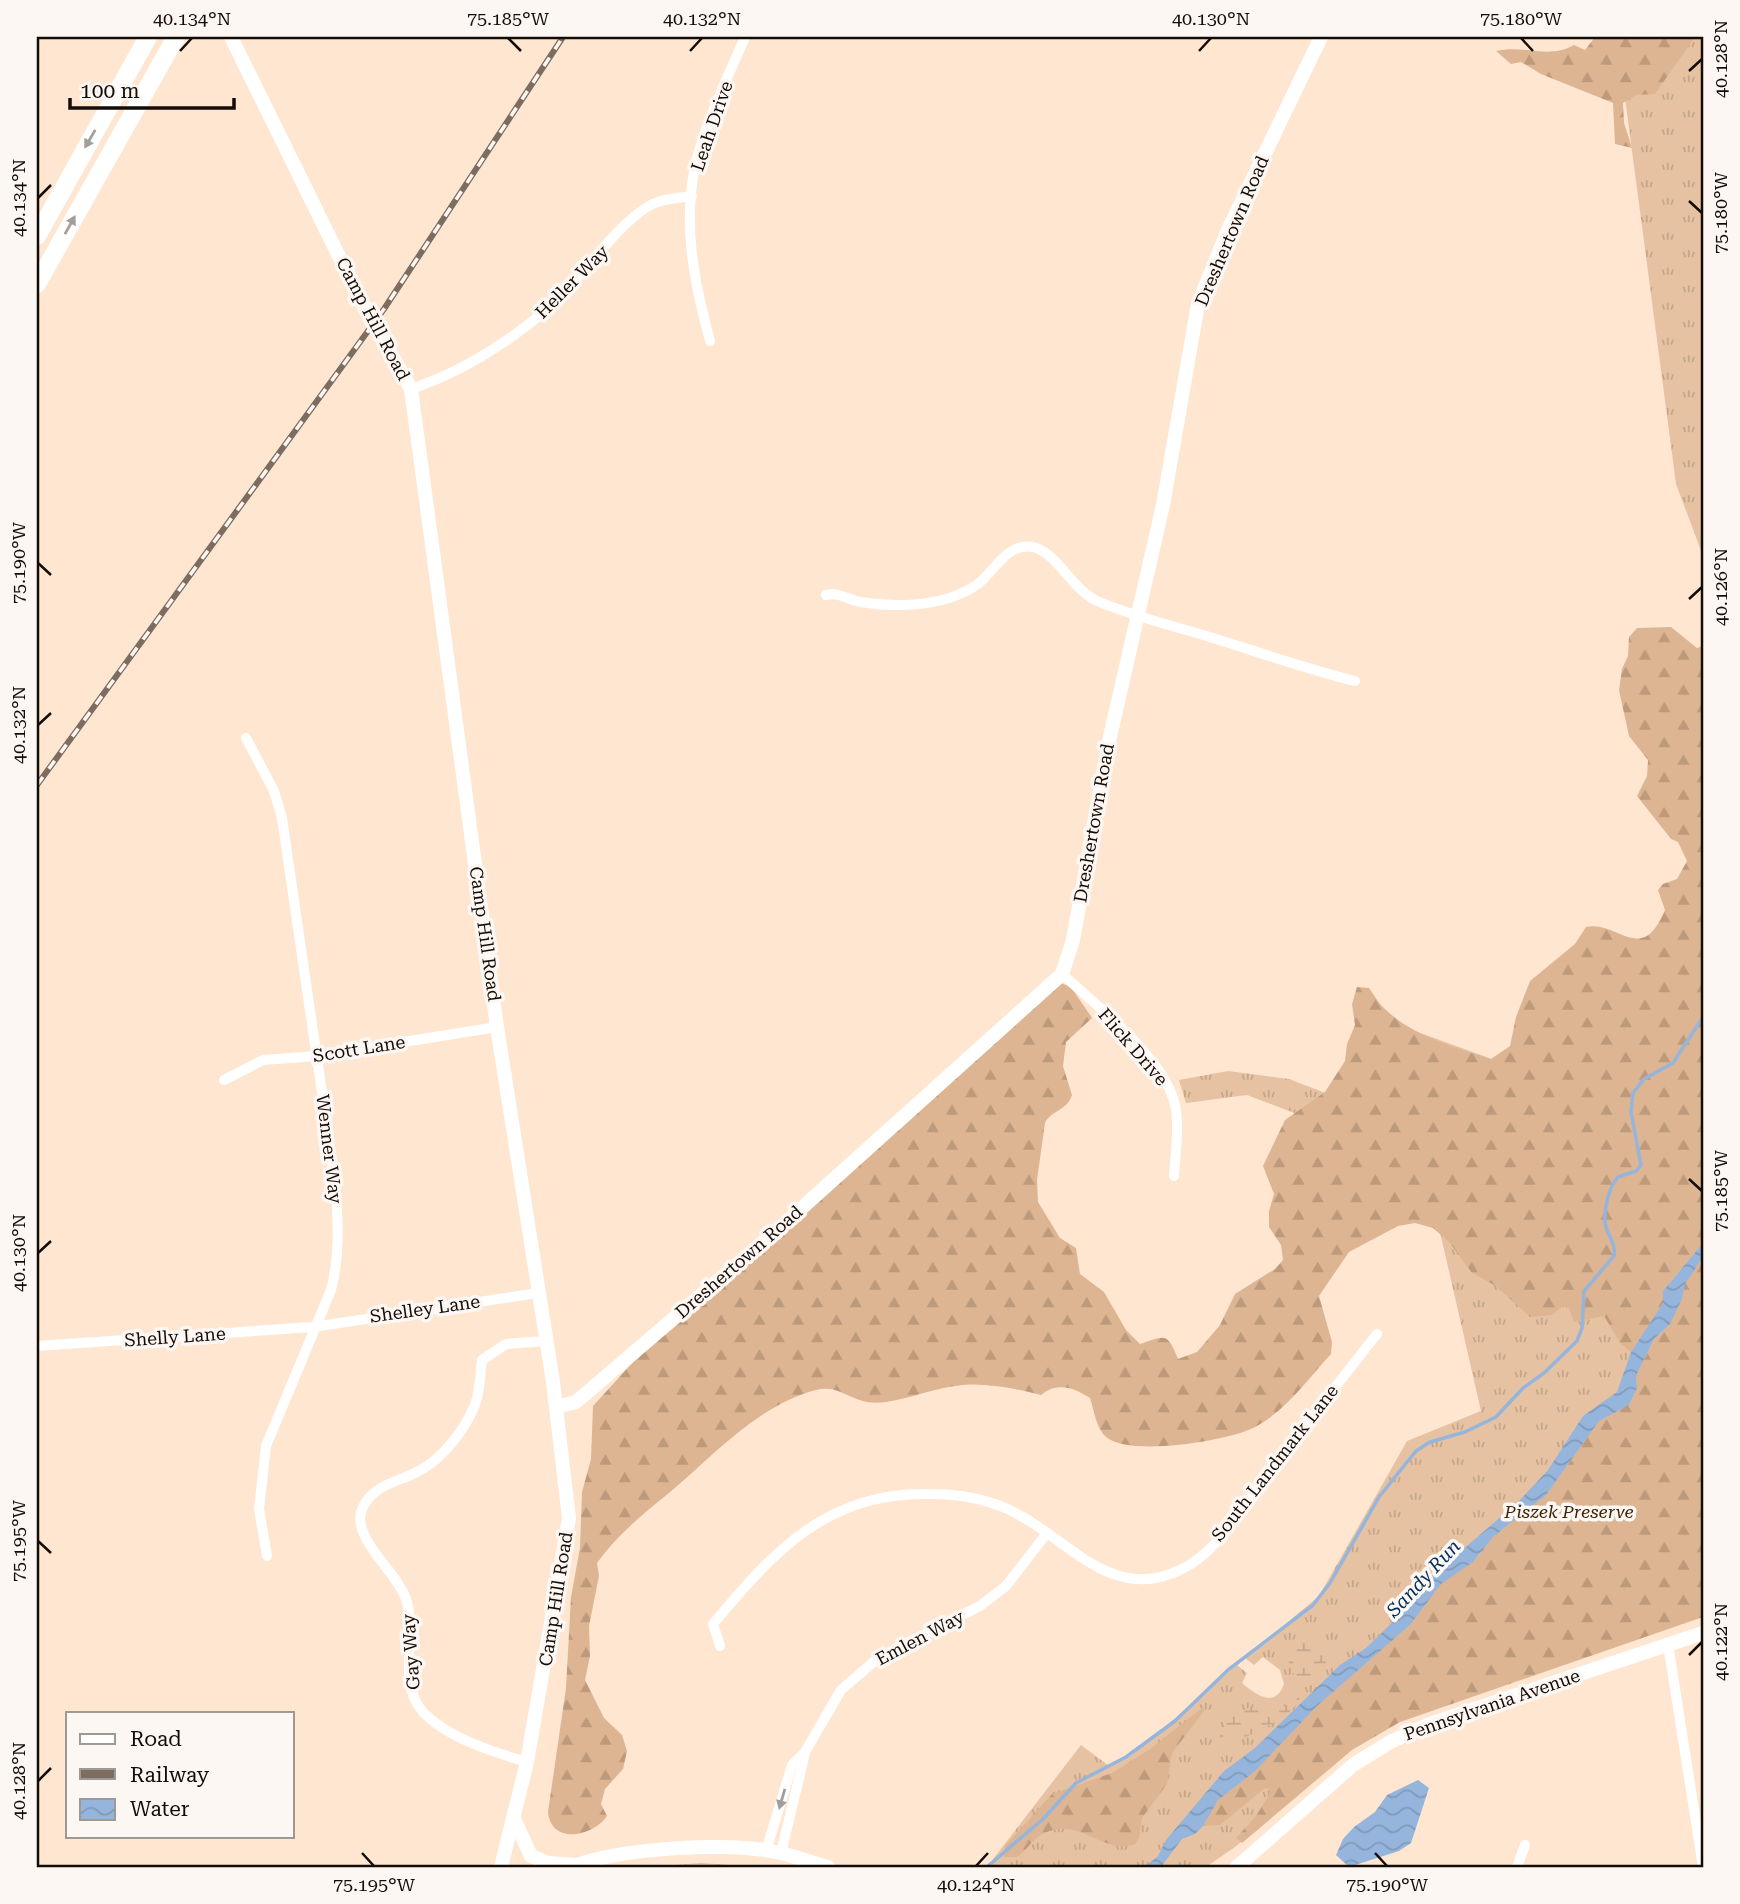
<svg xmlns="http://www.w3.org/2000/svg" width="1740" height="1904" viewBox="0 0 1740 1904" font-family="'Roboto Serif',serif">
  <defs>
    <pattern id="grass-tufts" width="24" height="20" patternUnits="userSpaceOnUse" patternTransform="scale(1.75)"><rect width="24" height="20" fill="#e6c2a2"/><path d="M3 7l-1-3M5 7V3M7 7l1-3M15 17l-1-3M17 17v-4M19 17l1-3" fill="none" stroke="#c4a68a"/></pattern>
    <pattern id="forest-firs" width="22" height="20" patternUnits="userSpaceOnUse" patternTransform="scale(1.75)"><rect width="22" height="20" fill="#ddb592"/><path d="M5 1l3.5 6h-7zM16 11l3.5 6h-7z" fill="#bd9a7c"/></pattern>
    <pattern id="wetland-marsh" width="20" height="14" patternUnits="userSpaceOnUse" patternTransform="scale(1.75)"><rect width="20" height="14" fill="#e6c2a2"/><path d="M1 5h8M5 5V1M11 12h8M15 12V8" fill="none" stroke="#c4a68a"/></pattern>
    <pattern id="water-waves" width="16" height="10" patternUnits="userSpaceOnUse" patternTransform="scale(1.75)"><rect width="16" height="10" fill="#95b5dc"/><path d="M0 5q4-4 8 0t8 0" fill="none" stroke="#809abb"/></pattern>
  </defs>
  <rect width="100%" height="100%" fill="#ffe6d1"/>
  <g fill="url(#grass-tufts)">
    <path d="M1617 37H1703V556L1676 484Z"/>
    <path d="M1703 936V1607L1384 1723 1235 1847 1206 1867H987L1081 1745 1109 1766 1131 1756 1237 1665 1247 1673 1242 1683C1256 1695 1275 1709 1284 1684L1280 1670 1263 1657 1254 1665 1245 1658 1319 1596 1407 1441 1481 1411 1424 1162 1247 1095 1186 1103 1179 1080 1228 1071 1289 1079 1336 1097 1374 1016 1620 1106Z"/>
    <path d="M701 1863 758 1867H651Z"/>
  </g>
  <g fill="url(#forest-firs)">
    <path d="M1595 37H1695L1655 94 1636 95 1623 103 1624 123 1632 148 1615 144 1613 103 1541 74 1521 62 1511 64 1496 51C1524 44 1548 60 1574 45L1585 50Z"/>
    <path d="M1671 627 1697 648 1703 646V1243L1664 1289 1663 1303 1631 1352 1621 1344 1604 1316 1574 1322 1568 1306H1563L1552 1315 1530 1317 1496 1286 1472 1273 1450 1243 1433 1228 1415 1223 1398 1226 1349 1252 1319 1296 1332 1342 1331 1354C1308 1379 1284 1413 1253 1428 1227 1441 1129 1457 1106 1437 1096 1428 1094 1410 1090 1398 1075 1388 1057 1381 1041 1395 1017 1389 988 1383 963 1385 937 1387 912 1398 886 1402 851 1407 843 1383 816 1390 758 1405 713 1456 669 1493 644 1513 616 1536 597 1563L599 1576 589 1626 590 1656 585 1680 604 1718 622 1735 627 1751 623 1769 605 1789 601 1804 607 1816C593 1837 551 1845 548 1812L566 1688 571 1597 580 1548 582 1492 591 1459 593 1406 645 1349 1061 983 1071 987 1092 1018 1066 1042 1063 1066 1072 1095C1067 1111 1051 1110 1045 1123L1037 1180 1038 1202 1060 1238 1076 1248 1080 1274 1104 1292 1126 1330 1140 1344C1165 1336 1167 1331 1178 1359L1197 1352 1220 1325 1235 1294 1275 1269 1283 1260 1281 1245 1269 1227V1211L1274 1194 1263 1166 1285 1120 1325 1092 1345 1061 1347 1044 1355 1025 1352 1004 1357 987 1369 988C1374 995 1379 1004 1386 1010 1413 1036 1456 1048 1491 1059L1510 1046 1516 1017 1530 981 1575 944 1586 927C1619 920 1641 967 1665 910L1658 890 1663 884 1677 879 1687 861 1678 842 1671 839 1637 796 1647 776 1648 760 1629 736 1619 690 1622 669 1628 656 1629 637 1637 628Z"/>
    <path d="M1703 1257V1617L1400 1722 1352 1750 1242 1843 1236 1838 1256 1816 1270 1793 1269 1789 1265 1788 1220 1825 1203 1826 1218 1800 1245 1779 1317 1706 1410 1625 1441 1584 1479 1556 1494 1536 1546 1495 1599 1421 1629 1405 1637 1388 1636 1376 1654 1340 1670 1324 1685 1283Z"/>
    <path d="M1203 1707 1204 1711 1172 1753 1167 1784 1142 1818 1139 1838 1135 1844C1103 1856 1077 1813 1041 1835 1032 1840 1026 1851 1017 1857H1004L1005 1846 1052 1794 1112 1773 1150 1749Z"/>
  </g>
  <path fill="url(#wetland-marsh)" d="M1308 1635 1325 1645 1330 1655C1326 1666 1316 1672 1309 1680 1301 1691 1300 1704 1288 1713 1275 1723 1233 1749 1219 1738L1228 1716 1241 1714 1250 1706C1262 1713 1269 1716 1281 1709 1314 1689 1286 1671 1285 1646L1294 1639Z"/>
  <g fill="url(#water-waves)">
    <path d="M1703 1243V1257L1685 1284 1682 1299 1670 1324 1654 1339 1636 1376 1637 1388 1629 1405 1599 1421 1546 1495 1494 1536 1473 1562 1441 1584 1410 1625 1317 1706 1254 1772 1218 1800 1203 1826 1195 1834 1182 1839 1161 1867H1145L1158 1856 1166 1840 1224 1771 1255 1748 1340 1665 1366 1648 1412 1603 1430 1578 1519 1501 1548 1470 1583 1416 1617 1392 1631 1352 1663 1303V1291Z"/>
    <path d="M1418 1780 1429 1788 1411 1843 1399 1851 1349 1867 1336 1855 1343 1839 1354 1827 1375 1812 1387 1795Z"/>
  </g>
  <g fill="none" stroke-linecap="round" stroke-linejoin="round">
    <path stroke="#95b5dc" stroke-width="3.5" d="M987 1867 1043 1819 1076 1783 1126 1757 1175 1721 1228 1670 1313 1605 1330 1583 1379 1497 1416 1451 1430 1442 1465 1432 1496 1417 1523 1388 1544 1373 1577 1341 1582 1328 1584 1291 1614 1256C1616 1242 1606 1234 1605 1222 1604 1208 1609 1187 1618 1177L1636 1171 1641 1165 1631 1112 1633 1093 1644 1079 1673 1063 1703 1017"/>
    <g stroke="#fff" stroke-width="10">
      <path d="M710 341C694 282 682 223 696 162 707 119 728 77 745 37"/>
      <path d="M411 389C462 372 512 340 553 304 582 277 622 217 655 203 666 198 680 198 692 196"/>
      <path d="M826 595C841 592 847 600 861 602 889 607 923 606 950 598 960 594 971 590 979 583 995 570 1008 542 1033 547 1058 553 1071 589 1097 601 1135 617 1174 626 1213 638 1261 653 1307 669 1355 681"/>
      <path d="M246 738 274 791 282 818 336 1189C338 1223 340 1256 331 1290L266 1446 259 1509 267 1556"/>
      <path d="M1062 974C1095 1004 1166 1060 1175 1105 1180 1127 1175 1153 1174 1176"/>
      <path d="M224 1080 263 1060 317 1056 497 1027"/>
      <path d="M37 1346 313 1327 538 1293"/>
      <path d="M1668 1644 1703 1867"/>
      <path d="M720 1646 713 1624C774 1551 828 1491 930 1494 961 1494 994 1500 1021 1516 1072 1544 1115 1603 1182 1569 1217 1552 1241 1510 1264 1480 1301 1431 1339 1382 1377 1334"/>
      <path d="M527 1762C493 1752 448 1738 423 1712 396 1682 418 1633 406 1599 397 1571 348 1536 363 1507 375 1482 403 1482 424 1468 444 1456 465 1429 474 1407 480 1394 480 1375 482 1360L506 1344 546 1341"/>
      <path d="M766 1851 792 1765 805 1752 841 1690 878 1658 980 1606 1006 1586 1047 1533"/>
      <path d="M781 1853 805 1753"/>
      <path d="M1517 1867 1525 1845"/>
    </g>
    <g stroke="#fff" stroke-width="14">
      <path d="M231 37 359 297 411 389 497 1027 553 1382 569 1518 527 1762 501 1867"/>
      <path d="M556 1407 576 1402 784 1224 1062 974 1073 940 1109 741 1163 505 1198 304 1228 230 1321 37"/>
      <path d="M514 1819 531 1856 548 1863 576 1865"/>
      <path d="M571 1867C619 1848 730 1841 781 1853 797 1857 813 1863 828 1867"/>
      <path d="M1237 1867 1353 1765 1390 1742 1430 1724 1703 1633"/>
    </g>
    <g stroke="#fff" stroke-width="18">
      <path d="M37 236 148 37"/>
      <path d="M37 284 176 37"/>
    </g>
    <defs>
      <path id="rail" d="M37 785 384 309 563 37"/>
    </defs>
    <use href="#rail" stroke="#7d6d60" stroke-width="6"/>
    <use href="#rail" stroke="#fcf7f3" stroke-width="3.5" stroke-dasharray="10" stroke-linecap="butt"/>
  </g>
  <defs><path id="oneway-solid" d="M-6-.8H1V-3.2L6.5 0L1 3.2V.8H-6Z" transform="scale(1.75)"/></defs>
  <g fill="#a19e9b">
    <use href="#oneway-solid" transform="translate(90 139) rotate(120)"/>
    <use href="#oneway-solid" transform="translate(70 225) rotate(-61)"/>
    <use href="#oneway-solid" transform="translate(782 1799) rotate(106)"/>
  </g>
  <path fill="none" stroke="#140c06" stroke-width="2.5" d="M508 38 521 51M1521 38 1533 51M180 51 192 38M690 51 702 38M1199 51 1211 38M1689 71 1702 59M38 198 51 185M1689 201 1702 213M38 563 51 575M1689 599 1702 587M38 725 51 713M1689 1179 1702 1191M38 1253 51 1241M38 1541 51 1553M1689 1655 1702 1642M38 1781 51 1768M362 1853 374 1866M1375 1853 1387 1866M976 1866 988 1853"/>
  <g text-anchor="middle" stroke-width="7" stroke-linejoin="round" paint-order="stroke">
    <g font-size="18" fill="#140c06" stroke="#fcf7f3">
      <text transform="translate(712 126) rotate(-71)" y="6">Leah Drive</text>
      <text transform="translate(1232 231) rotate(-67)" y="6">Dreshertown Road</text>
      <text transform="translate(572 282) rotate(-45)" y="6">Heller Way</text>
      <text transform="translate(373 319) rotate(62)" y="6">Camp Hill Road</text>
      <text transform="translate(1094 823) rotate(-80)" y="6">Dreshertown Road</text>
      <text transform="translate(485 934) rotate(82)" y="6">Camp Hill Road</text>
      <text transform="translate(1133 1047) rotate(49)" y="6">Flick Drive</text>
      <text transform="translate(359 1049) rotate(-9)" y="6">Scott Lane</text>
      <text transform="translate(329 1149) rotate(83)" y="6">Wenner Way</text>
      <text transform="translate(739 1262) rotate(-41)" y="6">Dreshertown Road</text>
      <text transform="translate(425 1309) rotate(-8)" y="6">Shelley Lane</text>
      <text transform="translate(175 1337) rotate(-4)" y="6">Shelly Lane</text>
      <text transform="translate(1275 1463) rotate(-52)" y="6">South Landmark Lane</text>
      <text transform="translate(556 1599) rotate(-81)" y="6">Camp Hill Road</text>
      <text transform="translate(920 1638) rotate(-28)" y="6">Emlen Way</text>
      <text transform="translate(411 1652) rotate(-94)" y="6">Gay Way</text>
      <text transform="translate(1492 1705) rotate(-19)" y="6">Pennsylvania Avenue</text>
    </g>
    <g font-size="18" font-style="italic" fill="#3e2307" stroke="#fcf7f3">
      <text x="1569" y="1518">Piszek Preserve</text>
    </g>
    <g font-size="19" font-style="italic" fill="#002d5b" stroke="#fcf7f3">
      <text transform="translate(1423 1578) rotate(-47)" y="7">Sandy Run</text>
    </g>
  </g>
  <rect width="1740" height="1904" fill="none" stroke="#fcf7f3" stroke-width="77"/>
  <rect x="66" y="1712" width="228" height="126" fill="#fcf7f3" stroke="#9f9994" stroke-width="2"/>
  <rect x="80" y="1734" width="35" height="10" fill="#ffffff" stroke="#9f9994" stroke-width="2"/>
  <text x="130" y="1746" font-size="21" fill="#140c06">Road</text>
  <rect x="80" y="1769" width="35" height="10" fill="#7d6d60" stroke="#9f9994" stroke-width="2"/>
  <text x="130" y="1782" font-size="21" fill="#140c06">Railway</text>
  <rect x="80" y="1799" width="35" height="21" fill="url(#water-waves)" stroke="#9f9994" stroke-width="2"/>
  <text x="130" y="1816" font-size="21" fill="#140c06">Water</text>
  <path d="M70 98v10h164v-10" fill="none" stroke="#140c06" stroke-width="3.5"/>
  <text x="80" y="98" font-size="21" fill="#140c06" stroke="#fcf7f3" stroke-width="5" paint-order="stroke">100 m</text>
  <rect x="38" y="38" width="1664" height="1828" fill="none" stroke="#140c06" stroke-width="2.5"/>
  <g font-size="18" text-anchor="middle" fill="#140c06">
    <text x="192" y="25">40.134°N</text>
    <text x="508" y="25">75.185°W</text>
    <text x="702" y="25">40.132°N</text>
    <text x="1211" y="25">40.130°N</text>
    <text x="1521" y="25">75.180°W</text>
    <text transform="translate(1721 59) rotate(-90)" y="6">40.128°N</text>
    <text transform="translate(19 198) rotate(-90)" y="6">40.134°N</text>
    <text transform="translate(1721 213) rotate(-90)" y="6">75.180°W</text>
    <text transform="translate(19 563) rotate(-90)" y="6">75.190°W</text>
    <text transform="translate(1721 587) rotate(-90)" y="6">40.126°N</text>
    <text transform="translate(19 725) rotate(-90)" y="6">40.132°N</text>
    <text transform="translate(1721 1191) rotate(-90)" y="6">75.185°W</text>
    <text transform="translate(19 1253) rotate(-90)" y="6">40.130°N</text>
    <text transform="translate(19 1541) rotate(-90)" y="6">75.195°W</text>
    <text transform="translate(1721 1642) rotate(-90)" y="6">40.122°N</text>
    <text transform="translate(19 1781) rotate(-90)" y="6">40.128°N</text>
    <text x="374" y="1891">75.195°W</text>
    <text x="976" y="1891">40.124°N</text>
    <text x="1387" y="1891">75.190°W</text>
  </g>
</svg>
